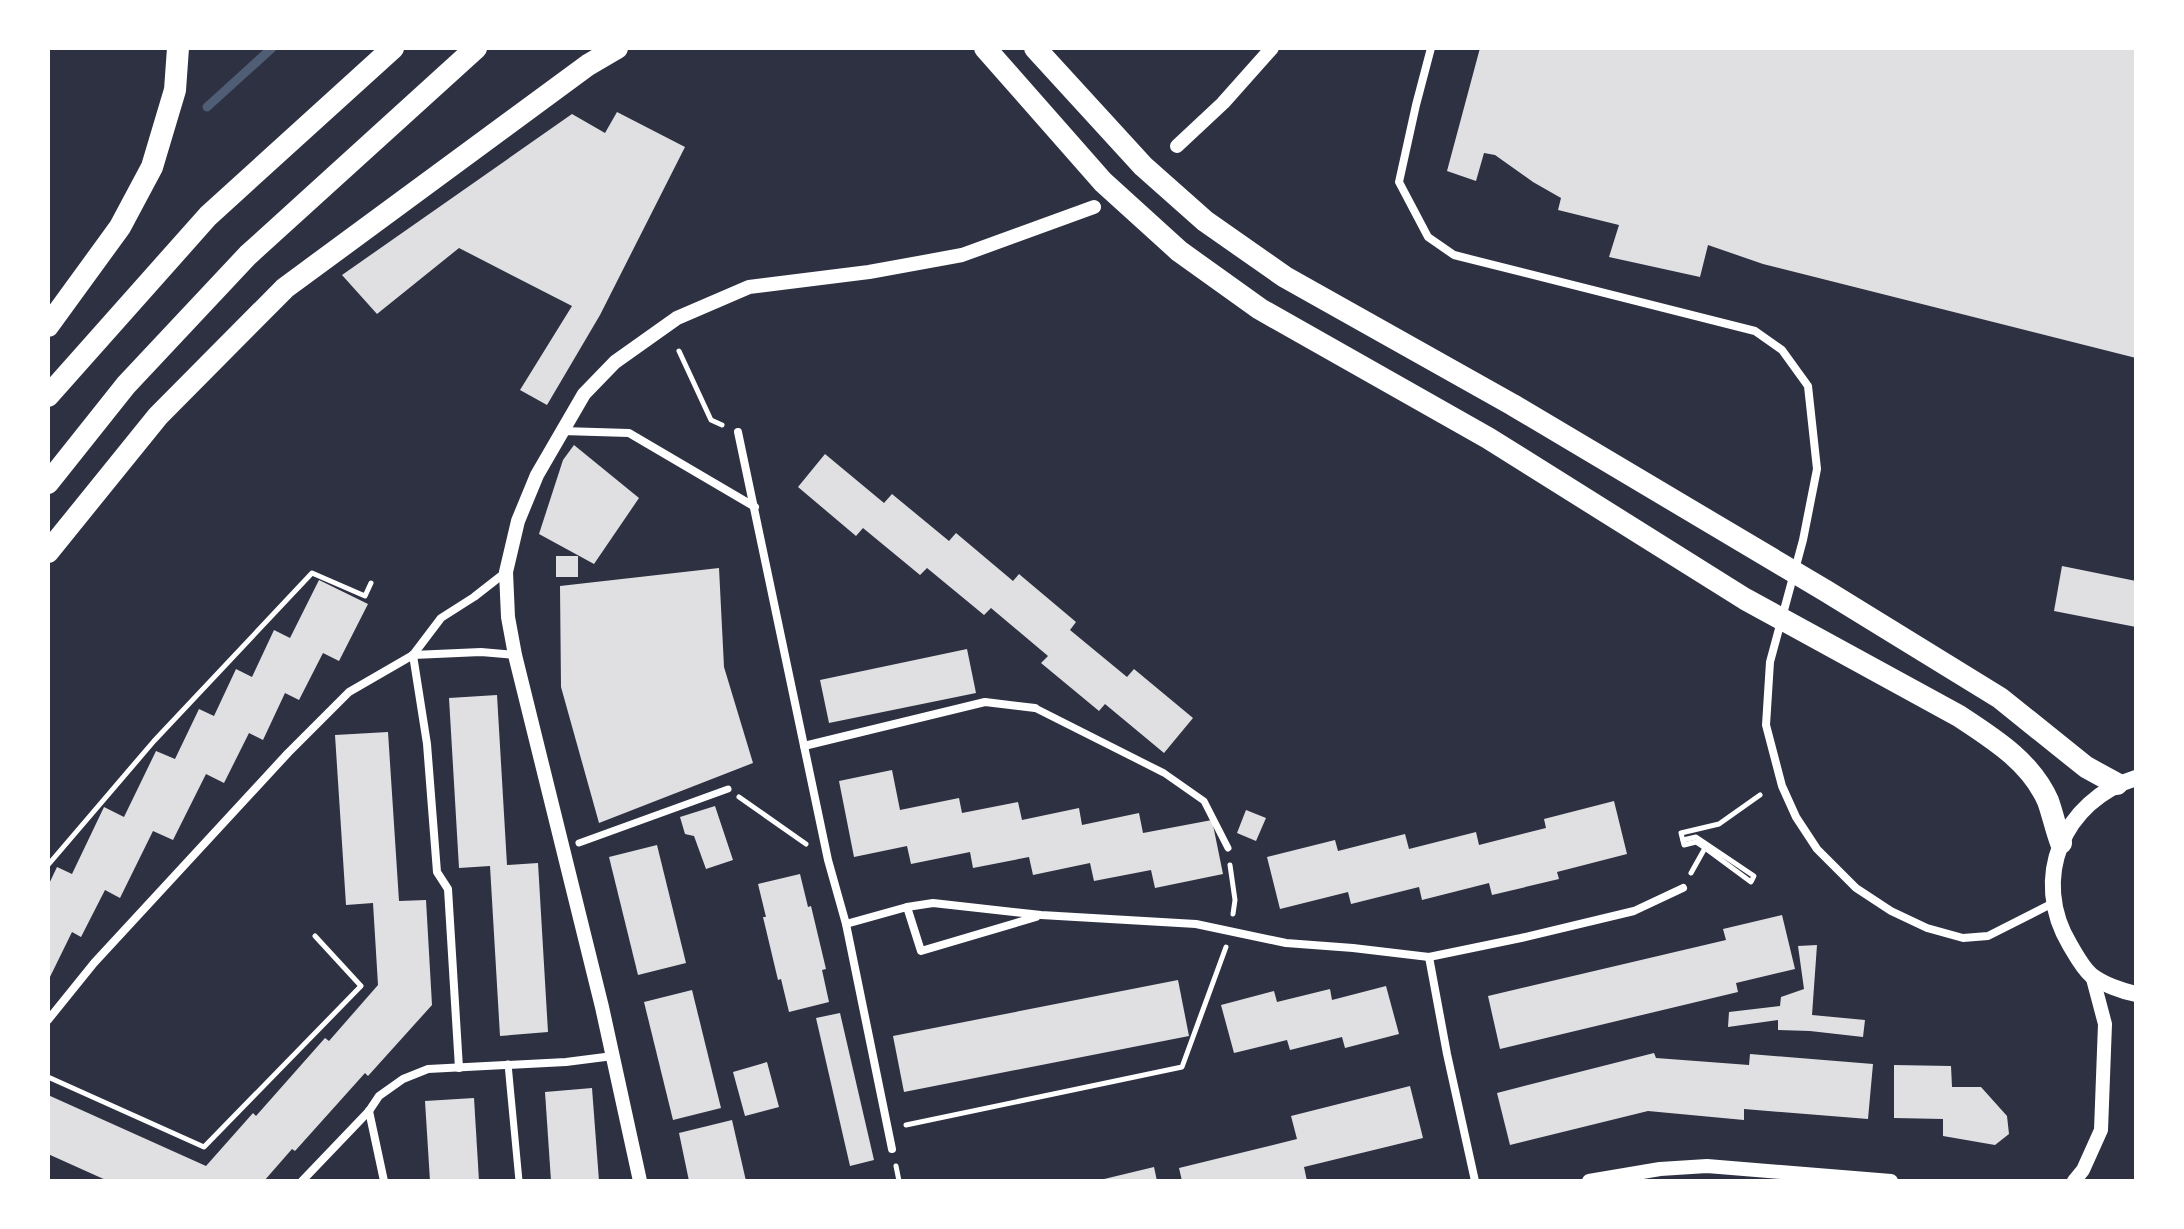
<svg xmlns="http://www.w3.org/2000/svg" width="2184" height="1229" viewBox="0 0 2184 1229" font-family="'Golos Text',sans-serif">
  <rect width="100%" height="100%" fill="#2d3142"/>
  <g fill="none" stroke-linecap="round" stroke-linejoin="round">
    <path stroke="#4f5d75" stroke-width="9" d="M207 107 272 48"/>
  </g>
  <g fill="#e0e0e3">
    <path d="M1480 48H2136V358L1763 264 1708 245 1700 277 1609 257 1619 225 1558 210 1561 198 1533 182 1495 155 1484 153 1476 181 1447 171Z"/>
    <path d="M617 112 685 147 600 315 547 405 520 390 572 306 459 248 377 314 342 275 572 114 605 133Z"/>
    <path d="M574 445 639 498 594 564 539 534 563 460Z"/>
    <path d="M825 454 884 503 892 494 949 541 956 533 1013 581 1019 574 1076 622 1070 630 1127 677 1134 669 1193 718 1164 753 1105 704 1099 711 1041 663 1048 656 991 608 984 615 927 568 920 575 863 528 856 536 798 487Z"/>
    <rect x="556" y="556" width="22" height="21"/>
    <path d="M2062 566 2136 581V627L2054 611Z"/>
    <path d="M719 568 724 667 753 763 599 823 561 687 560 586Z"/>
    <path d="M319 580 368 604 339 661 323 653 299 700 285 693 263 740 249 733 224 783 206 774 173 840 153 831 120 898 105 890 81 937 72 932 48 981V886L57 867 72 874 104 807 124 817 156 751 175 759 199 709 214 716 236 669 252 677 274 630 290 638Z"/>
    <path d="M967 649 976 693 829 723 820 680Z"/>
    <path d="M497 695 507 865 538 863 548 1032 500 1036 490 866 459 868 449 698Z"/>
    <path d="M388 732 399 901 426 900 432 1005 368 1076 365 1073 295 1151 292 1149 264 1181H108L48 1154V1095L206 1166 253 1113 256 1116 325 1038 329 1041 378 985 373 903 346 905 335 735Z"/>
    <path d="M892 770 900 810 959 798 962 813 1018 802 1022 820 1079 808 1082 825 1139 813 1143 833 1212 820 1223 874 1155 888 1151 870 1094 881 1090 863 1033 875 1029 857 973 868 970 852 911 864 907 846 854 857 839 781Z"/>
    <path d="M1614 801 1627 854 1557 872 1559 879 1492 895 1489 883 1422 900 1419 887 1351 904 1348 892 1280 909 1267 857 1335 840 1338 851 1405 834 1409 849 1476 832 1479 845 1546 828 1544 819Z"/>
    <path d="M715 806 733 860 706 869 694 836 685 834 680 817Z"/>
    <path d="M1246 810 1266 818 1256 841 1237 833Z"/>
    <path d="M657 845 686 963 638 975 609 857Z"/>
    <path d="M800 874 808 907 811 906 826 969 822 970 829 1002 789 1012 781 979 778 980 763 917H766L758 884Z"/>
    <path d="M1782 915 1795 969 1736 983 1738 992 1500 1049 1488 996 1726 940 1723 929Z"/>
    <path d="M1817 945 1812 1015 1865 1020 1863 1037 1810 1031 1778 1030V1020L1728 1027 1729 1012 1780 1006 1781 997 1804 989 1798 946Z"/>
    <path d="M1178 980 1189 1036 904 1092 893 1036Z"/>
    <path d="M1386 986 1399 1034 1345 1048 1342 1037 1290 1050 1287 1040 1234 1053 1221 1005 1274 991 1277 1002 1330 989 1332 1000Z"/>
    <path d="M692 990 721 1108 673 1120 644 1002Z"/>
    <path d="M840 1013 874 1160 850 1166 816 1018Z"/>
    <path d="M1654 1053 1656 1058 1749 1065 1750 1054 1873 1064 1868 1119 1744 1109V1120L1648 1111 1510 1145 1497 1093Z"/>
    <path d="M767 1062 779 1107 745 1116 733 1072Z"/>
    <path d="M1894 1065 1951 1066 1952 1087H1981L2007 1116 2009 1134 1995 1145 1943 1136V1119L1894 1118Z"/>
    <path d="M1410 1086 1423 1138 1304 1167 1307 1181H1182L1179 1168 1297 1139 1291 1116Z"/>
    <path d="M592 1088 599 1181H551L545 1092Z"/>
    <path d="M474 1098 479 1181H430L425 1101Z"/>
    <path d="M732 1120 746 1181H689L679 1133Z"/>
    <path d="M1154 1167 1157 1181H1100V1180Z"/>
  </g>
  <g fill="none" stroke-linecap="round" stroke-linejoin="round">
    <g stroke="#fff" stroke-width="5">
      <path d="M679 351 711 420 722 425"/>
      <path d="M739 797 806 844"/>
      <path d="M1683 840 1696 837 1754 876 1751 882 1705 848 1691 873"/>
      <path d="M1705 848 1696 842 1684 845 1681 833 1719 824 1760 795"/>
      <path d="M48 865 154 741 312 573 365 596 371 583"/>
      <path d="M1230 865 1235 900 1233 914"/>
      <path d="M48 1077 204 1147 361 986 315 936"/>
      <path d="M906 1125 1182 1067 1226 947"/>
      <path d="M896 1166 899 1181"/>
    </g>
    <g stroke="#fff" stroke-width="7">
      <path d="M1035 708 1164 773 1204 801 1228 848"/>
      <path d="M579 843 728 789"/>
      <path d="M508 1064 519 1181"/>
    </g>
    <g stroke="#fff" stroke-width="8">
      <path d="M1431 48 1416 105 1399 182 1428 237 1454 255 1755 331 1782 350 1808 386 1817 469 1803 540 1770 662 1766 725 1782 786 1796 817 1817 849 1856 888 1891 911 1927 928 1963 938 1988 936 2053 903"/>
      <path d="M562 431 629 433 755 507"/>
      <path d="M738 432 828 860 846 924 892 1149"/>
      <path d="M413 655 427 744 437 872 448 889 459 1068"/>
      <path d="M413 655 481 652 515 655"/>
      <path d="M804 746 985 702 1035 708"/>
      <path d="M907 907 921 951 1036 917"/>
      <path d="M846 924 907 907 933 903 1041 915 1196 924 1286 943 1353 948 1429 957 1521 938 1634 911 1683 888"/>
      <path d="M1429 957 1447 1054 1475 1181"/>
      <path d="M48 1020 94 963 288 753 349 692 413 655 441 618 474 597 506 572"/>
      <path d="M369 1111 384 1181"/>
      <path d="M302 1181 369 1111 379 1096 403 1079 428 1069 566 1062 613 1056"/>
    </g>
    <g stroke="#fff" stroke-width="14">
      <path d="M1177 146 1223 103 1272 48"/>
      <path d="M640 1181 602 1007 515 655 508 617 506 572 518 521 537 475 584 394 615 362 677 318 749 287 869 272 962 255 1094 207"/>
      <path d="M1589 1181 1660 1169 1707 1166 1891 1181"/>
      <path d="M2074 1181 2083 1170 2101 1130 2105 1024 2092 975"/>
    </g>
    <path stroke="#fff" stroke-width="16" d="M2136 778C2063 800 2030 879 2070 945 2076 955 2082 967 2091 975 2102 984 2122 991 2136 994"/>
    <g stroke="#fff" stroke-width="22">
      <path d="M985 48 1103 182 1179 251 1260 309 1488 438 1745 599 1959 716C1994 739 2031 762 2048 801 2053 815 2056 830 2061 843"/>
      <path d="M1035 48 1143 166 1205 221 1285 277 1513 405 1826 591 2000 698 2086 767 2117 784"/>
      <path d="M48 326 120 227 152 167 175 90 178 48"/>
      <path d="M48 396 208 216 393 48"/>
      <path d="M48 483 126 385 248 255 476 48"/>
      <path d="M48 552 158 416 285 288 588 65 617 48"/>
    </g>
  </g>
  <rect width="2184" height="1229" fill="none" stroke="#ffffff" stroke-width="100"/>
</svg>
